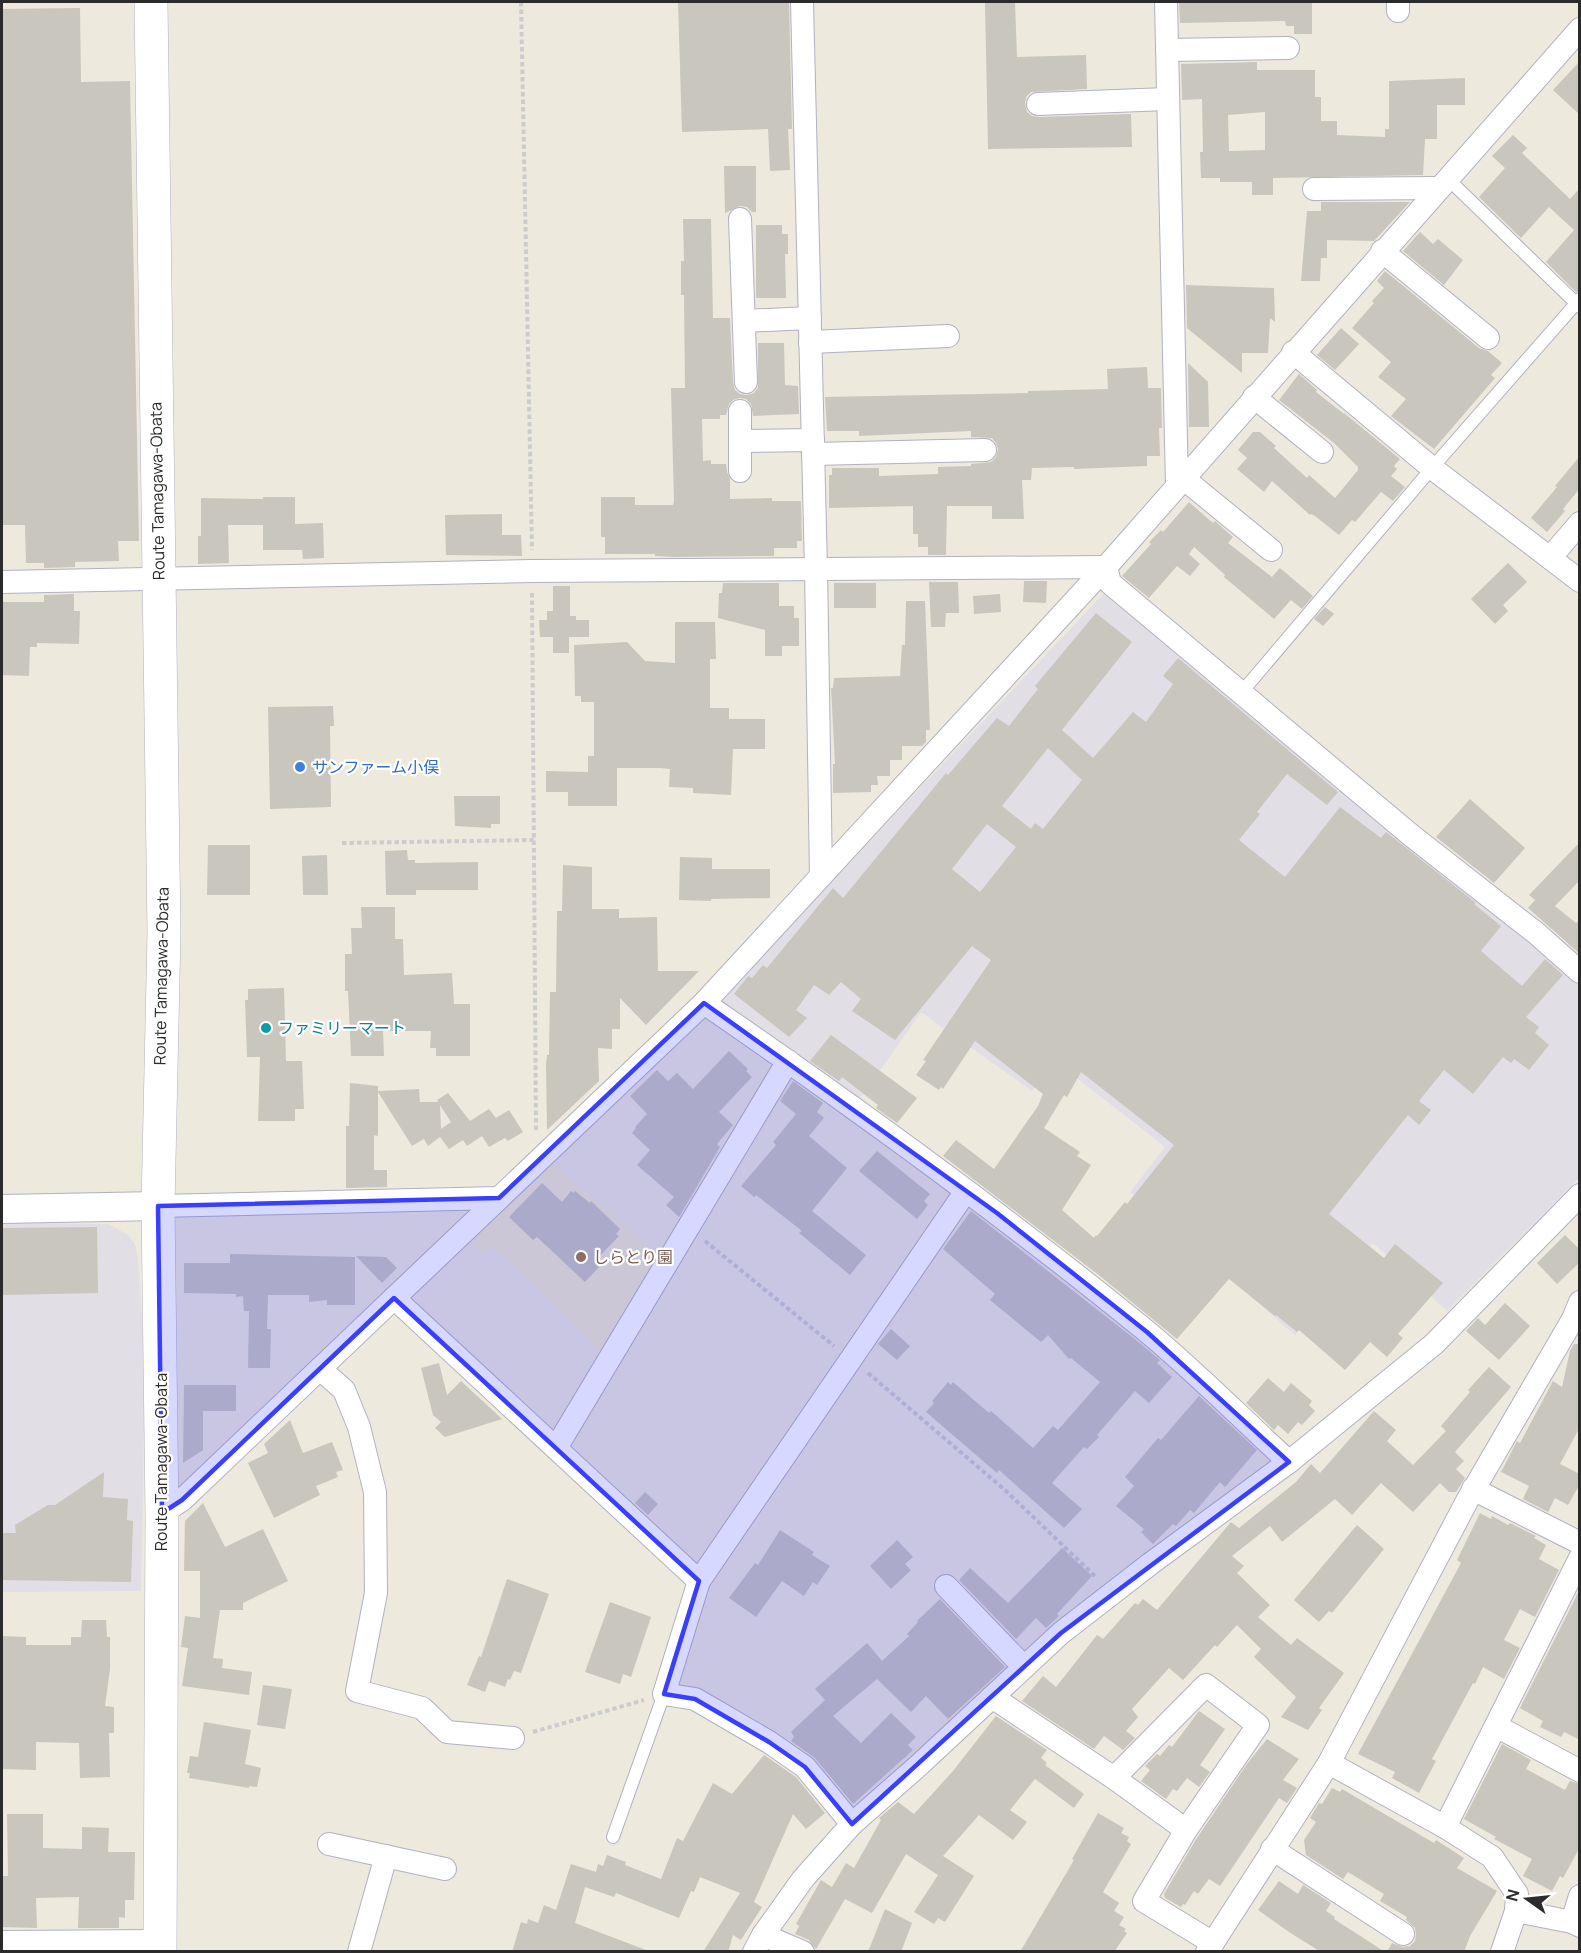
<svg xmlns="http://www.w3.org/2000/svg" width="1581" height="1953" viewBox="0 0 1581 1953" font-family="Manrope,'Noto Sans JP',sans-serif">
  <rect width="100%" height="100%" fill="#eee9dd"/>
  <g fill="#e1dee6">
    <path d="M1106 591 1579 984V1178L1447 1311 1373 1243 1295 1335 1130 1192 1165 1147 1055 1061 1032 1091 921 1012 860 1099 724 1007 723 997Z"/>
    <path d="M2 1223 108 1224 128 1235 135 1244 138 1257 145 1378 141 1591 2 1592Z"/>
  </g>
  <path fill="#f0eacc" d="M552 1162 662 1259 602 1353 492 1246 484 1254 471 1242Z"/>
  <g fill="#c9c6bd" fill-rule="evenodd">
    <path d="M678 2H789L792 129H788L790 170 770 171 768 129 682 132Z"/>
    <path d="M985 2H1015L1017 57 1086 55 1087 89 1031 92 1026 97 1025 104 1027 112 1032 116 1039 117 1131 114 1132 147 988 149Z"/>
    <path d="M1179 2H1312V34H1294V26H1286L1285 21 1180 23Z"/>
    <path d="M80 8 81 82 130 81 139 541H118L119 561 75 562V567L44 568V563H26L25 525H2V9Z"/>
    <path d="M1580 61V115L1553 90Z"/>
    <path d="M1257 62V70H1315V97H1321V121H1337V135L1385 137V129H1389V81L1465 78V105H1437V139H1425L1423 175 1273 178V195H1252V182H1220V178H1201L1200 152H1203L1202 99 1182 100 1181 64ZM1265 112V150L1229 151 1228 115Z"/>
    <path d="M1513 135 1527 148 1522 153 1570 199 1580 188V291L1576 292 1546 262 1574 230 1549 207 1521 238 1479 197 1505 168 1492 156Z"/>
    <path d="M724 166H756V212H752L747 207 740 206 725 213Z"/>
    <path d="M1321 202H1410L1374 241 1327 240V258H1321L1320 281H1301L1307 211H1321Z"/>
    <path d="M683 219H711L713 318H730L733 382 735 390 740 394 747 395 754 393 758 388V343H784L785 385 798 386 799 414 753 416 751 404 746 399 739 398 733 400 729 404 726 415H720V419H702L703 461 711 460V464H726L727 472 730 479V499L772 498V501H801L802 541H797V548H774V556L674 557 655 556V554H605V537H601V497H635V505H673L674 501 671 388H685L684 295H681V261H684Z"/>
    <path d="M756 225H782V234H788V254H785L786 298H756Z"/>
    <path d="M1420 232 1433 244 1438 239 1463 260 1444 285 1403 251Z"/>
    <path d="M1385 271 1479 348 1488 351 1502 363 1491 375 1495 378 1434 449 1391 416 1406 399 1378 377 1391 362 1352 328 1374 303 1372 301 1384 288 1377 281Z"/>
    <path d="M1186 285 1274 288 1275 322 1270 318 1268 353H1242V373L1187 328Z"/>
    <path d="M1341 328 1359 344 1335 370 1317 355Z"/>
    <path d="M1188 363 1208 382 1209 427H1189Z"/>
    <path d="M1147 367 1148 388H1161L1162 428H1159L1160 456H1147V466L1074 469V467L1032 468 1031 480H1022L1024 519H992V506H947L946 555H928V547H918V534H913V506L829 508V475H832V468H879V476L938 474V467L971 466V464L991 462 996 457 998 449 996 443 992 438 971 437V431L859 436V431H827L825 397 1028 393V391L1108 389 1107 369Z"/>
    <path d="M1299 374 1317 390 1316 392 1344 414V413L1400 459 1394 466 1397 469 1391 476 1405 487 1393 501 1381 492 1355 522 1352 520 1339 535 1315 516 1311 514 1310 515 1272 481 1264 492 1237 469 1247 458 1238 450 1253 432H1260L1276 446 1274 448 1307 478 1309 475 1335 498 1358 470V467L1334 443 1279 400Z"/>
    <path d="M1580 456V488L1563 509 1565 511 1547 532 1531 518 1557 487 1555 486Z"/>
    <path d="M263 497H295V524L323 523 324 558 303 559 302 550H263V525H228L229 563 198 564V536H201V498L263 499Z"/>
    <path d="M1189 502 1213 523 1215 521 1233 537 1228 543 1272 577 1280 568 1313 596 1302 609 1291 600 1274 619 1224 577 1225 575 1194 547 1189 554 1200 564 1190 576 1177 566 1149 598 1122 576 1151 544 1149 542 1161 530 1163 532Z"/>
    <path d="M502 514V535H521L522 556 446 555 445 515Z"/>
    <path d="M1508 563 1527 582 1503 605 1508 611 1495 624 1471 599Z"/>
    <path d="M1024 581H1047L1046 603 1023 602Z"/>
    <path d="M929 582H958L959 613H946L945 627H931Z"/>
    <path d="M723 583H779V606H794V618H799V646H782V656H765V630L718 618 719 593H722Z"/>
    <rect x="834" y="583" width="42" height="25"/>
    <path d="M553 586H570V616H576V620H589V637H569V653H553V637H540L539 620H547V611H553Z"/>
    <path d="M74 594V611H80L79 644 37 643V647H30L29 676 2 675V602H44V595Z"/>
    <path d="M1000 594 1001 612 974 614 973 596Z"/>
    <path d="M906 601H925L930 730H926V742L922 746H902V760H890V776H877L878 785H871V792L833 793V764H835L831 688H833L834 678 900 676 902 645H905Z"/>
    <path d="M1325 607 1334 614 1323 626 1314 619Z"/>
    <path d="M1096 613 1132 642 1062 730 1093 758 1133 712 1146 722 1173 684 1163 676 1178 658 1338 792 1327 805 1287 774 1257 812 1260 814 1239 840 1285 877 1340 807 1381 838 1386 832 1476 903 1474 904 1501 926 1481 951 1522 986 1545 959 1563 975 1526 1017 1539 1027 1535 1033 1549 1045 1529 1070 1514 1059 1511 1063 1503 1057 1473 1094 1444 1070 1419 1101 1431 1110 1419 1125 1408 1115 1329 1214 1384 1258 1395 1244 1443 1283 1398 1334 1403 1338 1387 1357 1370 1342 1345 1370 1299 1330 1297 1332 1276 1315 1275 1316 1229 1279 1177 1339 1100 1276 943 1156 956 1140 994 1169 1038 1106 1043 1094 975 1041 943 1089 941 1087 939 1090 916 1075 926 1061 923 1060 991 960 972 946 895 1040 852 1011 861 999 841 982 829 995 814 985 796 1010 807 1018 789 1037 734 994 748 976 752 978 763 965 767 968 833 888 843 898 946 773 948 775 997 718 1009 726 1038 689 1035 686ZM1048 748 1082 780 1043 829 1035 823 1031 829 1002 806ZM987 824 1016 847 980 892 952 869ZM1081 1072 1174 1145 1127 1204 1125 1202 1097 1236 1096 1235 1094 1238 1062 1210 1091 1165 1077 1156 1080 1152 1044 1128 1064 1095 1067 1097Z"/>
    <path d="M675 622H715L716 659H710V708H729V719H765V749H733L731 795 693 793V788L669 787 670 769 660 768H617V806H568V792H546V771L588 772V756H594V702H581V696H575L574 645 627 642 645 661 675 663Z"/>
    <path d="M333 706 334 726H330L331 807 270 809 268 707Z"/>
    <path d="M454 796H500V824H491V828L455 826Z"/>
    <path d="M1470 799 1525 848 1494 883 1436 837Z"/>
    <path d="M1580 842V880L1555 906 1576 923 1580 920V954L1528 908 1535 900 1529 895Z"/>
    <path d="M208 845H250V895H207Z"/>
    <path d="M407 850 408 860H415V863L478 862V890H416V895H386L385 851Z"/>
    <path d="M327 855 328 895H303L302 856Z"/>
    <path d="M680 857 712 858V869H770V898L711 899V901L679 900Z"/>
    <path d="M563 865 592 867V909H619V918L657 917 658 971H699L646 1025 620 998V1029H612V1049L598 1048 599 1081 547 1130 546 1064 547 1055H549L550 992H556L557 911H562Z"/>
    <path d="M361 907H395V939H403L404 975 452 973 454 1004H470V1056H436V1048H430L431 1031H383L384 1056H351L348 991H345V954H352L351 928H362Z"/>
    <path d="M284 988 286 1061H302L304 1109H295V1121H258L260 1057H247L245 1000H248V989Z"/>
    <path d="M831 1035 917 1098 897 1123 876 1108 878 1105 842 1077 839 1081 810 1061Z"/>
    <path d="M729 1051 748 1069 746 1071 752 1077 719 1112 733 1125 717 1144 720 1147 679 1217 666 1205 674 1197 637 1165 650 1150 632 1133 636 1128 635 1127 647 1114 630 1096 657 1070 668 1081 677 1073 693 1089Z"/>
    <path d="M793 1081 823 1103 817 1112 824 1118 809 1136 847 1168 812 1211 866 1255 850 1275 799 1233 802 1231 756 1195 754 1197 741 1186 776 1145 773 1142 796 1114 780 1101Z"/>
    <path d="M350 1083 378 1086V1091L419 1089 420 1102H438L437 1100 448 1093 470 1121 489 1109 496 1118 509 1110 523 1132 508 1141 505 1138 489 1147 482 1136 467 1146 463 1140 449 1149 440 1137 428 1146 424 1139 412 1146 378 1092V1136L374 1135V1170H387V1187L346 1188V1126H349ZM440 1105 451 1122 441 1129Z"/>
    <path d="M877 1151 930 1194 924 1201 928 1205 917 1219 859 1171Z"/>
    <path d="M542 1183 562 1202 571 1191 574 1193 575 1191 590 1203 591 1201 620 1229 616 1234 619 1236 594 1262 599 1267 585 1282 537 1237 533 1240 509 1217Z"/>
    <path d="M971 1211 1136 1340 1160 1360 1157 1363 1172 1377 1149 1403 1135 1391 1097 1435 1099 1437 1087 1449 1084 1447 1052 1483 1082 1509 1064 1528 999 1470 997 1473 926 1412 934 1403 932 1401 948 1382 951 1385 953 1382 989 1413 991 1411 1033 1448 1053 1426 1058 1430 1100 1382 1071 1358 1069 1359 1048 1335 1041 1342 990 1300 995 1294 943 1249Z"/>
    <path d="M97 1227 98 1293 2 1295V1228Z"/>
    <path d="M1565 1235 1580 1250V1262L1557 1284 1537 1263Z"/>
    <path d="M230 1254 355 1257V1305H327V1300L309 1302V1295H268L267 1329H271L270 1368H248L249 1311H244L243 1296 236 1297V1294L184 1293V1263H230Z"/>
    <path d="M356 1256 386 1257 397 1268 382 1283Z"/>
    <path d="M1505 1303 1530 1326 1499 1360 1466 1331 1478 1318 1485 1325Z"/>
    <path d="M891 1329 910 1346 897 1360 878 1344Z"/>
    <path d="M1574 1344H1580V1427L1560 1464 1580 1474V1484L1568 1505 1555 1498 1548 1512 1523 1499 1529 1486 1501 1472 1517 1441 1520 1443 1553 1381 1562 1387 1570 1351Z"/>
    <path d="M439 1363 447 1395 461 1381 502 1419 445 1437 435 1428 441 1422 433 1415 421 1368Z"/>
    <path d="M1489 1367 1511 1387 1455 1452 1464 1461 1456 1469 1465 1478 1456 1492H1449L1440 1483 1413 1512 1381 1483 1352 1515 1335 1499 1282 1542 1270 1526 1232 1556 1244 1566 1237 1573 1270 1605 1258 1617 1291 1645 1297 1638 1344 1673 1319 1708 1322 1710 1308 1730 1281 1717 1296 1697 1254 1657 1261 1649 1237 1625 1217 1647 1215 1645 1183 1680 1169 1668 1132 1709 1138 1717 1126 1731 1135 1738 1123 1750 1104 1736 1094 1749 1022 1701 1043 1676 1056 1687 1097 1635 1103 1639 1135 1603 1138 1605 1143 1599 1157 1610 1231 1522 1239 1528 1296 1482 1311 1464 1320 1473 1374 1411 1396 1430 1387 1441 1413 1465 1446 1431 1441 1426 1470 1392 1468 1390Z"/>
    <path d="M1268 1378 1284 1392 1291 1383 1312 1401 1309 1405 1315 1411 1302 1425 1298 1422 1288 1434 1278 1425 1274 1430 1246 1403Z"/>
    <path d="M184 1385H236V1411H203V1450L183 1463Z"/>
    <path d="M1199 1396 1257 1450 1225 1487 1220 1482 1194 1513 1190 1510 1176 1526 1173 1524 1153 1544 1141 1532 1144 1529 1116 1506 1134 1486 1125 1477 1158 1438 1161 1440Z"/>
    <path d="M290 1420 303 1453 332 1442 343 1470 336 1472 338 1477 316 1486 320 1495 274 1518 248 1463 268 1453 264 1444Z"/>
    <path d="M104 1472 103 1497 128 1499 127 1520 133 1521 131 1582 2 1580V1533H16L15 1525 48 1505H55Z"/>
    <path d="M645 1492 658 1504 648 1515 635 1503Z"/>
    <path d="M203 1503 225 1547 263 1529 288 1581 243 1603V1610H220L213 1658 223 1659 222 1668 252 1672 249 1695 182 1686 188 1648 181 1647 185 1616 200 1618V1571H184L185 1521Z"/>
    <path d="M1480 1513 1491 1519 1492 1516 1508 1525 1510 1523 1536 1536 1534 1538 1546 1545 1539 1559 1559 1570 1535 1617 1520 1609 1504 1640 1520 1648 1504 1679 1483 1667 1475 1684 1473 1683 1432 1759 1436 1761 1419 1793 1392 1778 1395 1772 1358 1754 1461 1563 1457 1560Z"/>
    <path d="M1357 1525 1384 1549 1332 1613 1329 1611 1319 1622 1294 1600Z"/>
    <path d="M780 1530 814 1552 812 1555 830 1566 817 1585 813 1582 804 1596 782 1581 756 1617 729 1598 755 1563 758 1565Z"/>
    <path d="M897 1540 913 1557 905 1564 911 1570 891 1589 870 1566Z"/>
    <path d="M1062 1548 1092 1576 1057 1614 1059 1616 1046 1628 1036 1618 1016 1639 959 1580 970 1568 1008 1603Z"/>
    <path d="M507 1579 549 1594 521 1673 514 1671 510 1680 508 1679 505 1687 489 1681 485 1692 467 1685 479 1656 481 1657Z"/>
    <path d="M1580 1589V1740L1564 1732 1561 1737 1540 1727 1543 1721 1520 1708Z"/>
    <path d="M940 1599 1005 1667 948 1719 926 1696 911 1712 877 1679 833 1716 861 1743 891 1713 916 1737 908 1745 913 1750 853 1804 815 1758 791 1741 794 1737 791 1732 825 1700 815 1689 867 1643 882 1661 909 1636 907 1634 918 1622 917 1621Z"/>
    <path d="M610 1602 651 1617 631 1677 623 1674 620 1684 585 1672Z"/>
    <path d="M82 1620H106L107 1637H110V1669L105 1706 114 1707V1733H109L110 1777 80 1778 79 1743 36 1742V1770L2 1769V1636L26 1637V1645H71V1637H81Z"/>
    <path d="M263 1685 292 1689 285 1729 257 1725Z"/>
    <path d="M1199 1711 1225 1729 1200 1765 1210 1772 1199 1787 1187 1778 1177 1791 1173 1789 1166 1799 1141 1781 1150 1770 1145 1766 1157 1754 1160 1756 1169 1745 1172 1747Z"/>
    <path d="M996 1716 1047 1750 1041 1758 1047 1763 1045 1765 1084 1794 1074 1808 1035 1779 1010 1810 1027 1822 1013 1840 979 1815 943 1856 974 1876 945 1922 938 1918 934 1924 914 1912 938 1875 906 1854 872 1913 845 1899 816 1949 809 1940 795 1934 799 1926 796 1924 821 1880 832 1887 846 1863 854 1868 881 1820 879 1818 898 1802 914 1814 953 1771Z"/>
    <path d="M204 1722 251 1730 245 1764 261 1768 257 1787 249 1786V1788L189 1778 190 1773H187L190 1756 198 1757Z"/>
    <path d="M1267 1739 1299 1759 1283 1780 1297 1788 1287 1803 1279 1798 1220 1886 1209 1879 1198 1894 1194 1891 1185 1905 1183 1904 1181 1907 1165 1898 1164 1894 1195 1841 1247 1764Z"/>
    <path d="M1502 1744 1531 1760 1526 1769 1565 1790 1570 1781 1580 1784V1847L1563 1878 1560 1876 1552 1891 1523 1876 1532 1859 1494 1839 1496 1837 1464 1819Z"/>
    <path d="M764 1755 796 1777 825 1813 806 1829 793 1814 754 1902 762 1907 741 1940 733 1935 728 1952H703L740 1893 700 1877 694 1892 691 1891 679 1918 616 1893 614 1897 585 1887 575 1923 646 1950V1952H512L521 1922 527 1924 528 1919 538 1923 544 1905 556 1910 571 1864 596 1872 598 1864 603 1866 607 1855 626 1862 625 1865 661 1879 677 1838 683 1841 713 1783 732 1794Z"/>
    <path d="M1332 1788 1340 1792 1342 1789 1434 1843 1436 1840 1464 1858 1457 1868 1497 1891 1470 1936 1464 1952H1387L1392 1943 1403 1947 1410 1946 1415 1941 1416 1935 1415 1928 1406 1920 1407 1917 1380 1901 1384 1894 1348 1872 1343 1879 1306 1855 1304 1840 1316 1822 1310 1818 1319 1803 1322 1804Z"/>
    <path d="M1098 1813 1124 1828 1121 1833 1129 1837 1127 1841 1131 1844 1103 1892 1119 1903 1114 1911 1124 1917 1119 1925 1126 1929 1124 1931 1127 1933 1114 1952H1020L1074 1860 1072 1859Z"/>
    <path d="M7 1814H43V1848L82 1849V1827L109 1828 108 1852H135L134 1900H125V1918L119 1917V1928H78L79 1897 36 1898 37 1928 2 1927V1876H8Z"/>
    <path d="M1279 1881 1298 1894 1303 1885 1331 1903 1326 1911 1335 1917 1334 1919 1385 1952H1321L1289 1932 1258 1910Z"/>
    <path d="M885 1909 912 1923 901 1952H868Z"/>
  </g>
  <g fill="none" stroke-linecap="round" stroke-linejoin="round">
    <defs>
      <g id="service">
        <path d="M1447 178 1580 307"/>
        <path d="M1241 693 1432 468 1580 299"/>
        <path d="M613 1837 664 1694"/>
      </g>
      <g id="minor">
        <path d="M802 2 816 569 821 876"/>
        <path d="M1166 2 1177 485"/>
        <path d="M1398 2V11"/>
        <path d="M1167 50 1288 48"/>
        <path d="M1038 104 1167 99"/>
        <path d="M1314 189 1439 188"/>
        <path d="M740 219 746 382"/>
        <path d="M1382 251 1488 338"/>
        <path d="M744 321 810 318"/>
        <path d="M810 342 948 336"/>
        <path d="M1293 352 1432 468 1580 581"/>
        <path d="M1254 397 1322 452"/>
        <path d="M740 411V471"/>
        <path d="M740 441 813 440"/>
        <path d="M813 454 985 450"/>
        <path d="M1183 478 1271 550"/>
        <path d="M1550 558 1580 523"/>
        <path d="M1106 567 1110 583 1412 836 1536 933 1580 972"/>
        <path d="M2 582 532 571 1106 567"/>
        <path d="M704 1003C855 1107 1003 1214 1145 1330 1195 1371 1241 1418 1289 1462"/>
        <path d="M158 1206 499 1198"/>
        <path d="M394 1298 699 1581"/>
        <path d="M320 1369 344 1390 359 1427 375 1492 376 1593 357 1691 422 1708 447 1732 513 1738"/>
        <path d="M556 1448 788 1061"/>
        <path d="M1473 1489 1580 1543"/>
        <path d="M162 1513 182 1500 704 1003 1106 567 1580 29"/>
        <path d="M946 1586 1024 1667"/>
        <path d="M992 1697 1114 1778 1206 1685 1258 1725 1186 1830 1114 1778"/>
        <path d="M1496 1726 1580 1771"/>
        <path d="M1329 1763 1445 1827 1492 1857 1517 1894 1516 1911"/>
        <path d="M852 1824 805 1767 769 1742 695 1699 664 1694 699 1581 966 1191"/>
        <path d="M1445 1827 1580 1558"/>
        <path d="M1186 1830 1144 1901 1213 1943"/>
        <path d="M329 1844 445 1869"/>
        <path d="M1272 1849 1403 1934"/>
        <path d="M1572 1922 1580 1896"/>
        <path d="M763 1935 803 1952"/>
        <path d="M2 1942 161 1941"/>
        <path d="M359 1952 386 1856"/>
        <path d="M754 1952 763 1935 803 1879 852 1824 918 1766 1061 1633 1150 1564 1289 1462 1434 1344 1580 1195"/>
        <path d="M1207 1952 1329 1763 1467 1501 1573 1319 1580 1302"/>
        <path d="M1502 1952 1516 1911 1572 1922 1580 1926"/>
      </g>
      <path id="tertiary" d="M2 1209 158 1206"/>
      <path id="secondary" d="M151 2 164 932 158 1206 162 1513 160 1952"/>
    </defs>
    <use href="#service" stroke="#b1b1c0" stroke-width="14"/>
    <use href="#minor" stroke="#b1b1c0" stroke-width="24"/>
    <use href="#tertiary" stroke="#b1b1c0" stroke-width="30"/>
    <use href="#secondary" stroke="#b1b1c0" stroke-width="34"/>
    <g stroke="#ccc" stroke-width="4" stroke-dasharray="4.5 3" stroke-linecap="butt">
      <path d="M521 2 532 550"/>
      <path d="M532 593 536 1131"/>
      <path d="M342 843 534 840"/>
      <path d="M705 1241 834 1346"/>
      <path d="M868 1373 1005 1490 1097 1578"/>
      <path d="M533 1732 644 1700"/>
    </g>
    <use href="#service" stroke="#fff" stroke-width="12"/>
    <use href="#minor" stroke="#fff" stroke-width="22"/>
    <use href="#tertiary" stroke="#fff" stroke-width="28"/>
    <use href="#secondary" stroke="#fff" stroke-width="33"/>
  </g>
  <path fill="#393eff" fill-opacity="0.2" stroke="#393eff" stroke-width="4.5" stroke-linejoin="round" d="M704 1003 997 1213 1147 1332 1289 1462 1061 1633 852 1824 805 1767 769 1742 695 1699 664 1694 699 1581 394 1298 182 1500 162 1513 158 1206 499 1198Z"/>
  <circle fill="#3f7fe0" stroke="#fff" stroke-width="2" cx="300" cy="767" r="6"/>
  <circle fill="#0f9aa8" stroke="#fff" stroke-width="2" cx="266" cy="1028" r="6"/>
  <circle fill="#8d6e63" stroke="#fff" stroke-width="2" cx="581" cy="1257" r="6"/>
  <g text-anchor="middle" stroke-width="4.5" stroke-linejoin="round" paint-order="stroke">
    <g font-size="16" fill="#2b2b2b" stroke="#fff">
      <text transform="translate(157 491) rotate(-91)" y="6">Route Tamagawa-Obata</text>
      <text transform="translate(161 976) rotate(-89)" y="6">Route Tamagawa-Obata</text>
      <text transform="translate(161 1462) rotate(-90)" y="6">Route Tamagawa-Obata</text>
    </g>
    <g font-size="16" fill="#366cbe" stroke="#fff" text-anchor="start">
      <text x="312" y="773">サンファーム小俣</text>
    </g>
    <g font-size="16" fill="#0d838f" stroke="#fff" text-anchor="start">
      <text x="278" y="1034">ファミリーマート</text>
    </g>
    <g font-size="16" fill="#785e54" stroke="#fff" text-anchor="start">
      <text x="593" y="1263">しらとり園</text>
    </g>
  </g>
  <rect width="1581" height="1953" fill="none" stroke="#2b2b2b" stroke-width="6"/>
  <g transform="translate(1527 1899) rotate(285)" stroke="#ffffff" stroke-width="4.5" paint-order="stroke">
  <path d="M0-4.5L10 22L0 15L-10 22Z" fill="#2b2b2b"/>
  <text y="-9" font-size="16" font-weight="bold" text-anchor="middle" fill="#2b2b2b">N</text>
  </g>
</svg>
